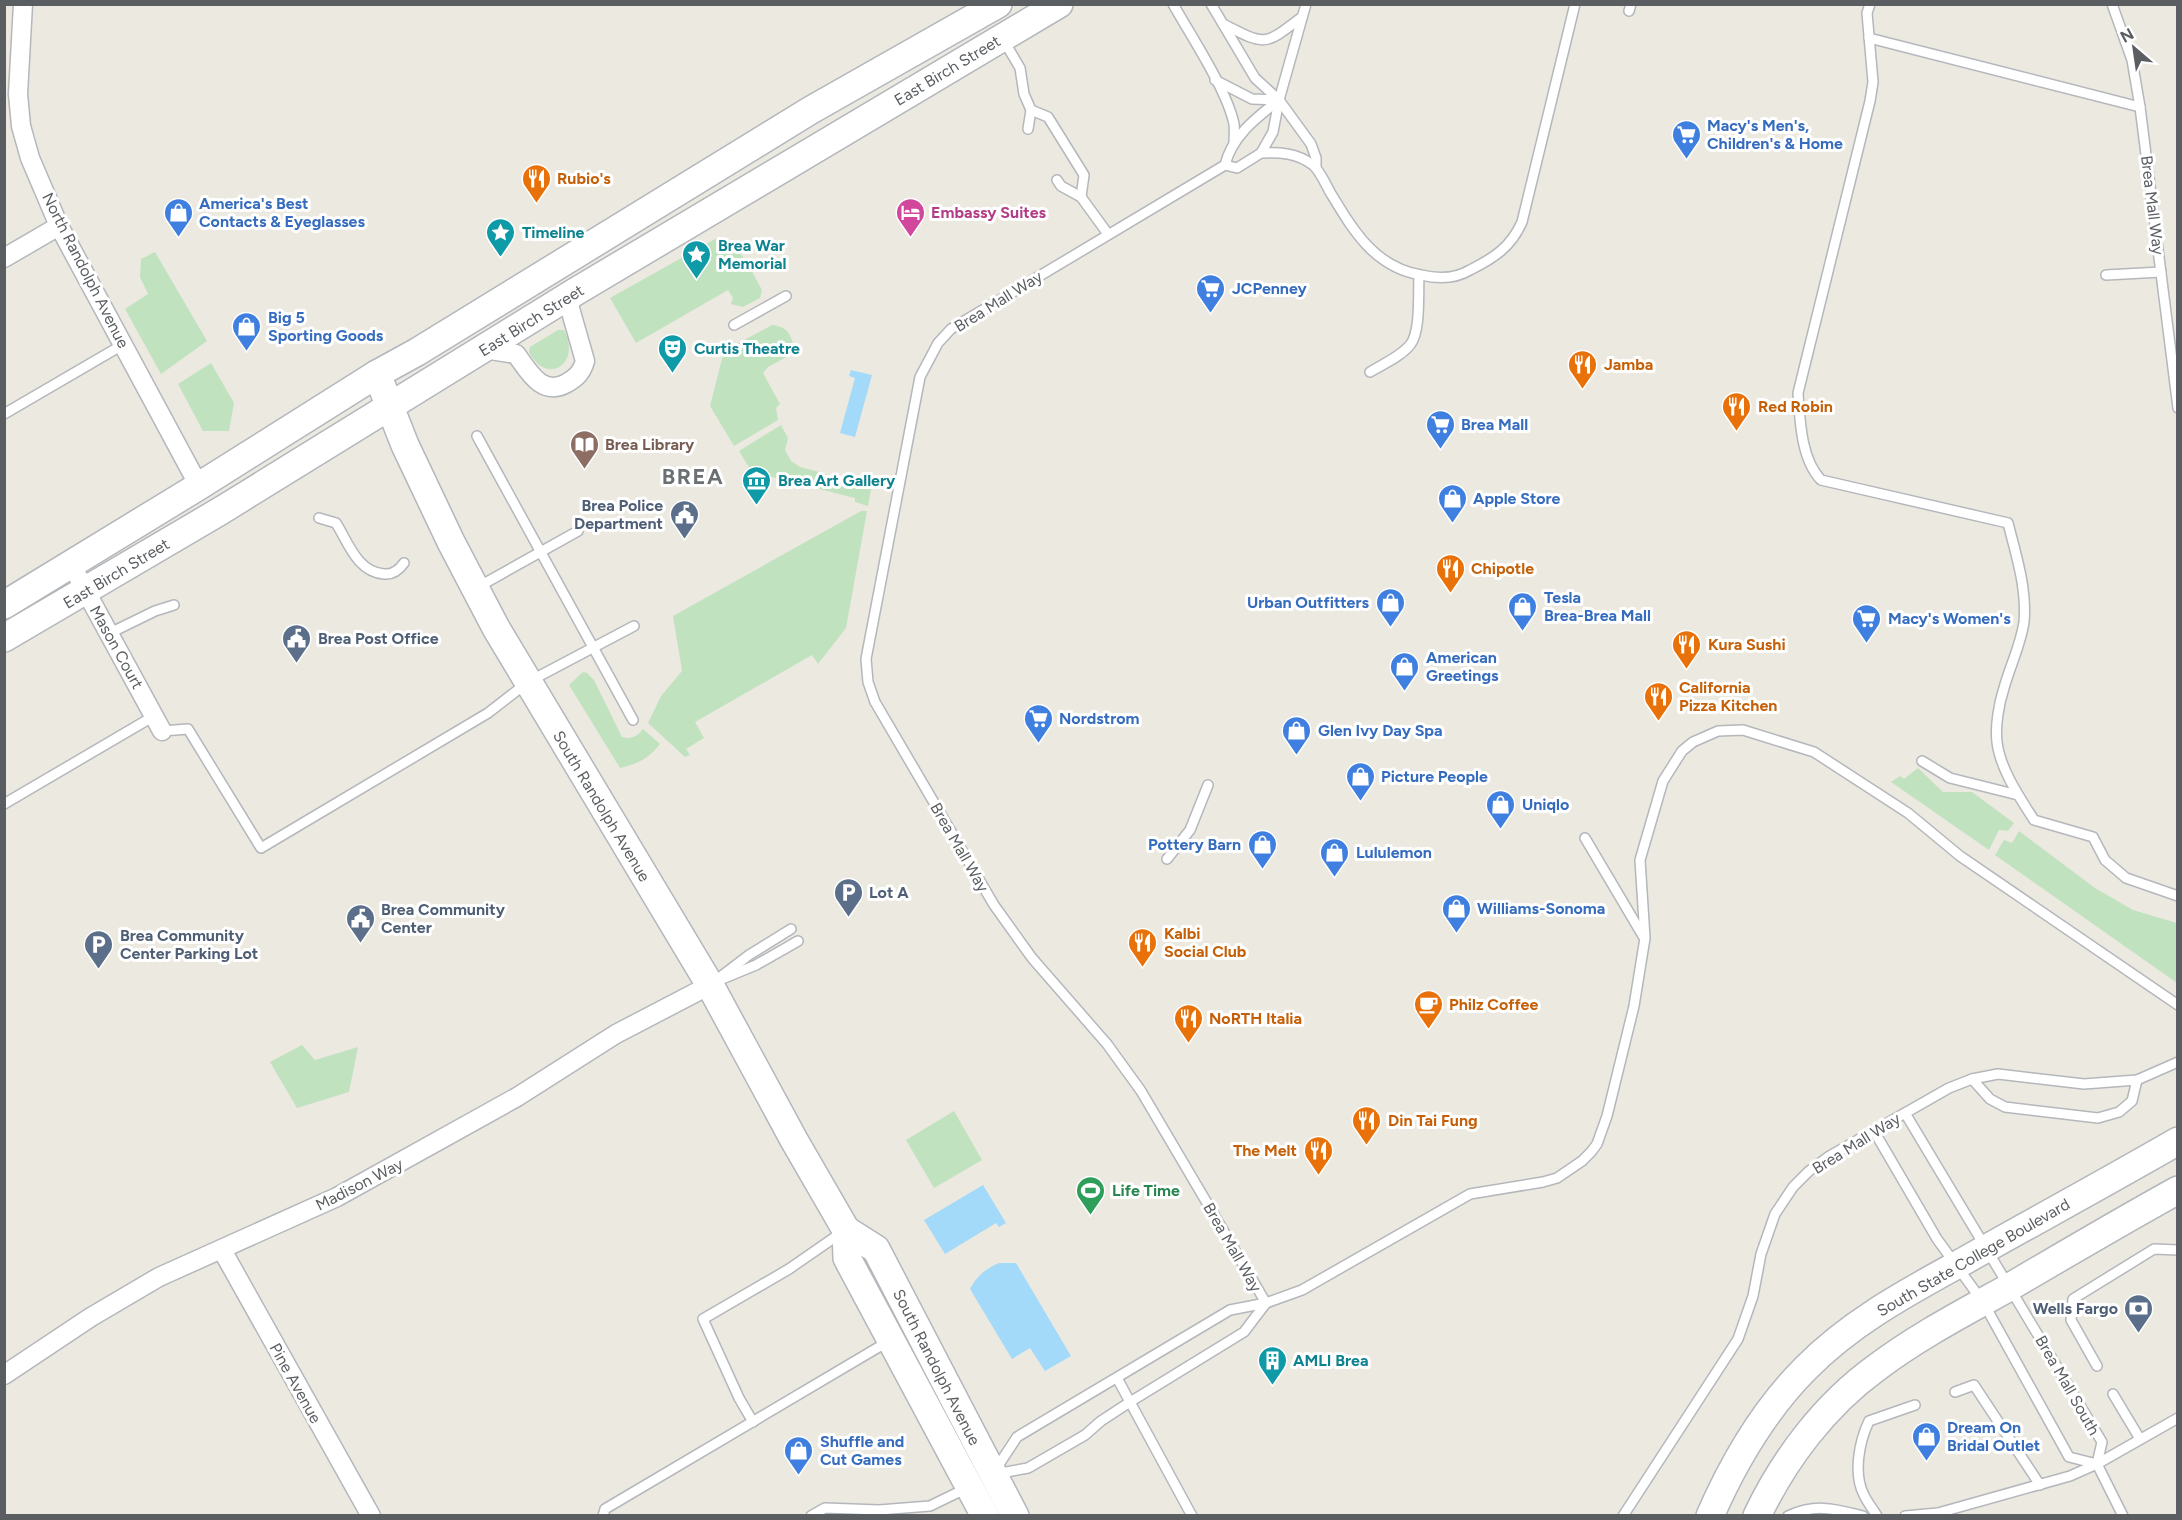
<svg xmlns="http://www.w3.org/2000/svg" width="2182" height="1520" viewBox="0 0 2182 1520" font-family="Figtree,sans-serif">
  <rect width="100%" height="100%" fill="#ece9e1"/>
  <g fill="#c1e2bf">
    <path d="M717 238C742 245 750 269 762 290L760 298 743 307 731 304 733 298 728 290 636 343 610 298Z"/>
    <path d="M155 252 207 341 161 374 125 309 148 294 140 277 141 259Z"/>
    <path d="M772 325C789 326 793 338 794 353L768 367 763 373 780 404 776 408 778 420 734 446 710 406 724 351Z"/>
    <path d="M558 330H564C582 363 547 387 529 352L530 347Z"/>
    <path d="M211 363 234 403 229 431H203L178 384Z"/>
    <path d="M781 425 788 438 785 450 791 461 800 467 823 473 851 488 859 487 863 477 868 473 874 474 868 506 855 502V498L752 472 739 451Z"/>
    <path d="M861 511H867L846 628 818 664 812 655 695 722 704 738 686 749 690 755 685 757 648 723 661 696 682 671 673 616Z"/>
    <path d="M583 672 587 673 594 680 622 737C631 740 638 736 643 729L660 744C648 759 638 764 620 768L569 685Z"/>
    <path d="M1918 768 1943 792H1972L2014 823 2008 831 1999 830 1989 850 1891 782 1900 776 1904 779Z"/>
    <path d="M2019 831 2095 888 2133 910 2177 923V983L1995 855 2004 840 2012 843Z"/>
    <path d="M302 1045 315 1060 358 1047 349 1092 297 1108 270 1062Z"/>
    <path d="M954 1111 982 1160 934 1188 906 1140Z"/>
  </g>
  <g fill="#a4daf9">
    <path d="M851 370 872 375 855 437 840 433 855 378 849 376Z"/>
    <path d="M983 1185 1006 1223 999 1227 996 1223 945 1254 924 1220Z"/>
    <path d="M999 1263H1016L1071 1356 1045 1371 1030 1348 1012 1359 970 1289C977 1276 985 1269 999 1263Z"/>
  </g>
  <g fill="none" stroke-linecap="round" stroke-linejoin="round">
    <defs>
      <g id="lane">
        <path d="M1173 4C1191 36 1227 90 1234 124 1235 130 1234 136 1234 143"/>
        <path d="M1211 4 1255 78 1279 100 1311 144 1316 158V167"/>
        <path d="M1870 4 1867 13 1873 82 1870 101 1798 393C1800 421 1801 459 1821 480L2008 523C2016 555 2027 588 2024 622 2021 644 2010 666 2004 688 1999 703 1995 726 1997 742 2000 769 2020 798 2034 820L2093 837 2105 860 2126 878 2178 896"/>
        <path d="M2112 4 2132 60 2140 107 2178 408"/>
        <path d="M1629 11 1631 4"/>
        <path d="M1223 24C1266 46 1264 46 1302 17"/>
        <path d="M1869 38 2140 107"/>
        <path d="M1004 41 1020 68 1024 94 1031 110 1048 117 1084 175 1081 197"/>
        <path d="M1215 80 1252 99 1279 100"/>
        <path d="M1028 129 1031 110"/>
        <path d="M1261 153C1280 152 1297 153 1313 165 1320 171 1325 183 1330 192 1353 230 1374 267 1421 275 1438 279 1455 279 1470 270 1494 258 1511 247 1522 222L1575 4"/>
        <path d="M1225 165C1232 136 1256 118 1279 100"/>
        <path d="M1057 180 1061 186 1081 197 1108 234"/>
        <path d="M2106 275 2161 272"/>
        <path d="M734 325 786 296"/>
        <path d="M1370 372C1383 364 1400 357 1410 345 1421 332 1418 293 1419 275"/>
        <path d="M4 414 124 344"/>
        <path d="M477 436 633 720"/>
        <path d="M319 518 336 523C348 542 357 572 384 574 393 575 399 570 404 563"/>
        <path d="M478 587 578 531"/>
        <path d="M110 633 155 611 174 605"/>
        <path d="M162 731 188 729 261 848 488 713 528 682 634 626"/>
        <path d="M1922 761 1950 778 2018 795"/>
        <path d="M4 804 154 716"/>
        <path d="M1585 838 1643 936"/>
        <path d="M1167 859 1190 830 1208 785"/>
        <path d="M722 979 756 965 798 941"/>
        <path d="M711 984 749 955 791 929"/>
        <path d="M1972 1079 1990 1099 2005 1107 2098 1118 2119 1112 2132 1101 2137 1080"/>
        <path d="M1905 1113 2102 1442 2097 1464"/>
        <path d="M1874 1131 1937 1239 1983 1302 2069 1457 2097 1464"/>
        <path d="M1266 1303 1141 1091 1107 1044 1032 958 994 905 875 702 868 682 866 659 920 377 938 343 951 329 1225 165 1237 168 1261 153 1273 132 1279 100 1306 4"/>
        <path d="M2097 1366 2071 1320 2073 1299 2154 1249 2178 1250"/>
        <path d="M1117 1378 1192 1516"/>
        <path d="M1955 1392 1974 1385 2040 1485"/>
        <path d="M2113 1394 2140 1439"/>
        <path d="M753 1422 739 1398 703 1319 789 1269 841 1233"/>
        <path d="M2097 1464 2123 1516"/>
        <path d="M996 1469 1017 1437 1230 1310 1266 1303 1302 1290 1470 1194 1543 1182 1557 1178 1582 1161 1591 1152 1597 1144 1607 1116 1634 1006 1645 938 1640 860 1663 781 1682 751 1693 742 1718 731 1743 730 1814 752 1908 813 1960 856 2178 1005"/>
        <path d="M995 1474 1028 1468 1085 1435 1101 1421 1130 1402 1244 1332 1266 1303"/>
        <path d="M603 1516 605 1509 889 1341"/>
        <path d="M811 1516 825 1508 879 1510 930 1506 967 1488"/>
        <path d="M1623 1516 1738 1339 1753 1296 1761 1254 1775 1214 1793 1187 1809 1171 1828 1157 1949 1088 1972 1079 1998 1074 2084 1084 2137 1080 2178 1062"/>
        <path d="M1788 1516C1816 1503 1835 1509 1863 1516"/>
        <path d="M1877 1516C1873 1509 1867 1502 1864 1495 1853 1474 1859 1442 1869 1421L1915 1405"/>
        <path d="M1905 1516 1938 1513 2070 1476 2097 1464 2178 1418"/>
      </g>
      <g id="street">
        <path d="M23 4 18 94 21 126 30 158 59 226 199 486"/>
        <path d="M4 258 59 226"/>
        <path d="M484 349 516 354C529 372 542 397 567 383 577 377 582 372 585 361L569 305 575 292"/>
        <path d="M71 564 162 731"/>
        <path d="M222 1250 371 1516"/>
        <path d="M4 1375 91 1317 159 1277 337 1197 517 1097 616 1034 710 985"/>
      </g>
      <g id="secondary">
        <path d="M377 374 405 445 451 542 496 628 710 985 794 1140 846 1230 876 1249 1015 1516"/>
        <path d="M4 605 199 486 377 374 417 352 811 110 998 4"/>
        <path d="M4 638 222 510 575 292 1059 4"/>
        <path d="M846 1230 847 1258 985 1516"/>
        <path d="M1710 1516C1734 1461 1764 1410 1806 1368 1851 1322 1908 1292 1964 1261 2035 1221 2107 1182 2178 1141"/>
        <path d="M1757 1516C1784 1459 1825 1405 1876 1368 1917 1337 1963 1313 2008 1288 2064 1255 2120 1222 2178 1190"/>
      </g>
    </defs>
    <use href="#lane" stroke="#b4b7bb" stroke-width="12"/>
    <use href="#street" stroke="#b4b7bb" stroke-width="21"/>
    <use href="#secondary" stroke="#b3b7bb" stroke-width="30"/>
    <use href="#lane" stroke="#fff" stroke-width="9"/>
    <use href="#street" stroke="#fff" stroke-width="18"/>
    <use href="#secondary" stroke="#fff" stroke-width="27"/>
  </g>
  <defs>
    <symbol id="supermarket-pin" viewBox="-11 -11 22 30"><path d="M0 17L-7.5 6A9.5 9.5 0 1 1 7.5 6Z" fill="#3f7fe0" stroke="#fff"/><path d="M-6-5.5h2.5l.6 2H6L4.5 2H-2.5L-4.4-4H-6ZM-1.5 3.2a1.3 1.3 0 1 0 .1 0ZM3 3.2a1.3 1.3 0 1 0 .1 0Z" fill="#fff"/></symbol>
    <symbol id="restaurant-pin" viewBox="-11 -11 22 30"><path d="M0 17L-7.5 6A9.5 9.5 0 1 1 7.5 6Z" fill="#e8710a" stroke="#fff"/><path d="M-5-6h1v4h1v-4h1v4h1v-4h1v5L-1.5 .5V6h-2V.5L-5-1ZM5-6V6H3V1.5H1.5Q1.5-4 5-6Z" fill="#fff"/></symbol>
    <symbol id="shop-pin" viewBox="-11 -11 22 30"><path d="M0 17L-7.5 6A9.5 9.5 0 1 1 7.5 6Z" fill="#3f7fe0" stroke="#fff"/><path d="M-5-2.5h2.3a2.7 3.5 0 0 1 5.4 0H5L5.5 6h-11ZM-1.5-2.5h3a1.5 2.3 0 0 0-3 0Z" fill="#fff"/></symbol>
    <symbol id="hotel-pin" viewBox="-11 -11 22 30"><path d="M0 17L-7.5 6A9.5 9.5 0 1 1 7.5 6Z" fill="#d1479c" stroke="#fff"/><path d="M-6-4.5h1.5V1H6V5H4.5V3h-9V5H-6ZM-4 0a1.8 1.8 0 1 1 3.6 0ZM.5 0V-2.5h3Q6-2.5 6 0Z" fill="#fff"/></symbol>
    <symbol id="sight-pin" viewBox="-11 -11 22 30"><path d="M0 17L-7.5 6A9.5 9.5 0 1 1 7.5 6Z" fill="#0f9aa8" stroke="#fff"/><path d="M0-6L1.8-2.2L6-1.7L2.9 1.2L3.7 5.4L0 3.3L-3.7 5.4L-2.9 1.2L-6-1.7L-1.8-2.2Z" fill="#fff"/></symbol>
    <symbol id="theatre-pin" viewBox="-11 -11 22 30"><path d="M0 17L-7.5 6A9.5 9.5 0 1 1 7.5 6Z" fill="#0f9aa8" stroke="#fff"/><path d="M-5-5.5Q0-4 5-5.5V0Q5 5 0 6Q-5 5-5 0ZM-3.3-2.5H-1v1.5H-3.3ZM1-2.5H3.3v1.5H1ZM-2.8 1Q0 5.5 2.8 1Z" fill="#fff"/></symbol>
    <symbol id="library-pin" viewBox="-11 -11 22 30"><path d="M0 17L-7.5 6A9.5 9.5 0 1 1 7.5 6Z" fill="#8d6e63" stroke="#fff"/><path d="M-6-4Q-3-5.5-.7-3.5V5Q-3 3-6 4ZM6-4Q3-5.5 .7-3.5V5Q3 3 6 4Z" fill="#fff"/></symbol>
    <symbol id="museum-pin" viewBox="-11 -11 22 30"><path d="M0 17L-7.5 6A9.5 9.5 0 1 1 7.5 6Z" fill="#0f9aa8" stroke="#fff"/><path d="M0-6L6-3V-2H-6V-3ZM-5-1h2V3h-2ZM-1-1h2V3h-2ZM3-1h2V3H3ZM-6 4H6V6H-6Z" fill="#fff"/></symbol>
    <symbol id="civic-pin" viewBox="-11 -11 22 30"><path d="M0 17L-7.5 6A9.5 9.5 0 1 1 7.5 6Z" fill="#5c6f8a" stroke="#fff"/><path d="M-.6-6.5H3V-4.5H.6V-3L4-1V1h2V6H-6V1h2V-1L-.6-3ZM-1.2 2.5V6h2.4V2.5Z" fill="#fff"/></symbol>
    <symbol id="parking-pin" viewBox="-11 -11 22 30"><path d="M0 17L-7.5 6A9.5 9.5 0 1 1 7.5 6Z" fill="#5c6f8a" stroke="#fff"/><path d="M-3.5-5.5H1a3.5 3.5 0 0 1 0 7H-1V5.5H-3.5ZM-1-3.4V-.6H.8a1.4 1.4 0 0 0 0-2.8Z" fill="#fff"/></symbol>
    <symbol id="cafe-pin" viewBox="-11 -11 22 30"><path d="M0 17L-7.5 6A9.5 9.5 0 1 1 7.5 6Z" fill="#e8710a" stroke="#fff"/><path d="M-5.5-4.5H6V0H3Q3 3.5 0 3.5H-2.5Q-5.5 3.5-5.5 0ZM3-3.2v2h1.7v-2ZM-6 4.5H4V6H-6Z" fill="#fff"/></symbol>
    <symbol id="stadium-pin" viewBox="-11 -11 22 30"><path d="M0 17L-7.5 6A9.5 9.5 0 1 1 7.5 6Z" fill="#2e9e5b" stroke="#fff"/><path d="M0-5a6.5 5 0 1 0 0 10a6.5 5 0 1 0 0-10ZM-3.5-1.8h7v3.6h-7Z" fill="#fff"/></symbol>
    <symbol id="bank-pin" viewBox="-11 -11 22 30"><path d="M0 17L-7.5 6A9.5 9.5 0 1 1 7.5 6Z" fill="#5c6f8a" stroke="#fff"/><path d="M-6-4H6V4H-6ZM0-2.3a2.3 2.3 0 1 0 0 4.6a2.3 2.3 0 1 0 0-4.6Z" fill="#fff"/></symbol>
    <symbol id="building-pin" viewBox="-11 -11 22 30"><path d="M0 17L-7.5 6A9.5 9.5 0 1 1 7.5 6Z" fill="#0f9aa8" stroke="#fff"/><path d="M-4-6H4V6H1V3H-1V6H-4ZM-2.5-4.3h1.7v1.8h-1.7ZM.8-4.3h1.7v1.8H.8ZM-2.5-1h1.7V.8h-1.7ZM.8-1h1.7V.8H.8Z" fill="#fff"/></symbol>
  </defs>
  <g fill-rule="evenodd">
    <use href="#supermarket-pin" x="1670" y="118" width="33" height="45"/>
    <use href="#restaurant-pin" x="520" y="162" width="33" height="45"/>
    <use href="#shop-pin" x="162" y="196" width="33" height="45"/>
    <use href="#hotel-pin" x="894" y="196" width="33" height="45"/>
    <use href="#sight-pin" x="484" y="216" width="33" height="45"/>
    <use href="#sight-pin" x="680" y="238" width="33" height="45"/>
    <use href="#supermarket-pin" x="1194" y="272" width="33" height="45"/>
    <use href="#shop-pin" x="230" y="310" width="33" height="45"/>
    <use href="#theatre-pin" x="656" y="332" width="33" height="45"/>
    <use href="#restaurant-pin" x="1566" y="348" width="33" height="45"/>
    <use href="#restaurant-pin" x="1720" y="390" width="33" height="45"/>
    <use href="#supermarket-pin" x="1424" y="408" width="33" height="45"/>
    <use href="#library-pin" x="568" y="428" width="33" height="45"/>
    <use href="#museum-pin" x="740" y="464" width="33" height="45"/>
    <use href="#shop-pin" x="1436" y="482" width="33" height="45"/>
    <use href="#civic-pin" x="668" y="498" width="33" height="45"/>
    <use href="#restaurant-pin" x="1434" y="552" width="33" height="45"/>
    <use href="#shop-pin" x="1374" y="586" width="33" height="45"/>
    <use href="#shop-pin" x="1506" y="590" width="33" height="45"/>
    <use href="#supermarket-pin" x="1850" y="602" width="33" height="45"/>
    <use href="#civic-pin" x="280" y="622" width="33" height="45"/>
    <use href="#restaurant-pin" x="1670" y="628" width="33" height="45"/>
    <use href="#shop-pin" x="1388" y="650" width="33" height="45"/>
    <use href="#restaurant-pin" x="1642" y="680" width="33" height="45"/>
    <use href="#supermarket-pin" x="1022" y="702" width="33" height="45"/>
    <use href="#shop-pin" x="1280" y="714" width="33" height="45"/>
    <use href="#shop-pin" x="1344" y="760" width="33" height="45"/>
    <use href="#shop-pin" x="1484" y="788" width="33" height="45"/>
    <use href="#shop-pin" x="1246" y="828" width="33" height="45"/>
    <use href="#shop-pin" x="1318" y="836" width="33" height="45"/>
    <use href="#parking-pin" x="832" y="876" width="33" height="45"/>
    <use href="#shop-pin" x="1440" y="892" width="33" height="45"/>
    <use href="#civic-pin" x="344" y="902" width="33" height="45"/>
    <use href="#restaurant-pin" x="1126" y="926" width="33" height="45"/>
    <use href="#parking-pin" x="82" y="928" width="33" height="45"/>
    <use href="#cafe-pin" x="1412" y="988" width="33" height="45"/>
    <use href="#restaurant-pin" x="1172" y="1002" width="33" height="45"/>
    <use href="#restaurant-pin" x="1350" y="1104" width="33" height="45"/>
    <use href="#restaurant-pin" x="1302" y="1134" width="33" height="45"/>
    <use href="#stadium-pin" x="1074" y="1174" width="33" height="45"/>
    <use href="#bank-pin" x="2122" y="1292" width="33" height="45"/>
    <use href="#building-pin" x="1256" y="1344" width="33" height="45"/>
    <use href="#shop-pin" x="1910" y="1420" width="33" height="45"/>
    <use href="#shop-pin" x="782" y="1434" width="33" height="45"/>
  </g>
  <g text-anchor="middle" stroke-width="6" stroke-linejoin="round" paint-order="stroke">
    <g font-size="16" fill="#5a5e61" stroke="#fff">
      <text transform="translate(947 70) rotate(-31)" y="6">East Birch Street</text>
      <text transform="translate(2153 205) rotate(83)" y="6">Brea Mall Way</text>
      <text transform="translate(86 270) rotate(63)" y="6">North Randolph Avenue</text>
      <text transform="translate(998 301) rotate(-32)" y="6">Brea Mall Way</text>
      <text transform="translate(531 320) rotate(-32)" y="6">East Birch Street</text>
      <text transform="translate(116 573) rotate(-31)" y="6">East Birch Street</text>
      <text transform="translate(117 647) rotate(61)" y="6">Mason Court</text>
      <text transform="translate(602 806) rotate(59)" y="6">South Randolph Avenue</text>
      <text transform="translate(960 847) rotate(60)" y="6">Brea Mall Way</text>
      <text transform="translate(1856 1143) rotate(-32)" y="6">Brea Mall Way</text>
      <text transform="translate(359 1184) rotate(-27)" y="6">Madison Way</text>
      <text transform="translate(1233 1247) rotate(60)" y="6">Brea Mall Way</text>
      <text transform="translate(1973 1257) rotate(-30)" y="6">South State College Boulevard</text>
      <text transform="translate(937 1367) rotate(63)" y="6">South Randolph Avenue</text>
      <text transform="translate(296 1383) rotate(61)" y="6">Pine Avenue</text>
      <text transform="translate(2068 1385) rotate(60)" y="6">Brea Mall South</text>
    </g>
    <g font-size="16" font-weight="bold" fill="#366cbe" stroke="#fff" text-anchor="start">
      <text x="1707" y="131">Macy's Men's,<tspan x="1707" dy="18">Children's &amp; Home</tspan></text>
      <text x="199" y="209">America's Best<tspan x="199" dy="18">Contacts &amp; Eyeglasses</tspan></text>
      <text x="1232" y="294">JCPenney</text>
      <text x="268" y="323">Big 5<tspan x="268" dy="18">Sporting Goods</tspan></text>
      <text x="1461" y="430">Brea Mall</text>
      <text x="1473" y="504">Apple Store</text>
      <text x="1544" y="603">Tesla<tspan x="1544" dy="18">Brea-Brea Mall</tspan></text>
      <text x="1369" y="608" text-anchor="end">Urban Outfitters</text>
      <text x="1888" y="624">Macy's Women's</text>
      <text x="1426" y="663">American<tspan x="1426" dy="18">Greetings</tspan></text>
      <text x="1059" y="724">Nordstrom</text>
      <text x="1318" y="736">Glen Ivy Day Spa</text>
      <text x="1381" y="782">Picture People</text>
      <text x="1522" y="810">Uniqlo</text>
      <text x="1241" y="850" text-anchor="end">Pottery Barn</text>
      <text x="1356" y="858">Lululemon</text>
      <text x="1477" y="914">Williams-Sonoma</text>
      <text x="1947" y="1433">Dream On<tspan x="1947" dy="18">Bridal Outlet</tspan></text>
      <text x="820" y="1447">Shuffle and<tspan x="820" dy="18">Cut Games</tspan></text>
    </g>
    <g font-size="16" font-weight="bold" fill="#c56008" stroke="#fff" text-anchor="start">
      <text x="557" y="184">Rubio's</text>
      <text x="1604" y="370">Jamba</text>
      <text x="1758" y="412">Red Robin</text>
      <text x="1471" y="574">Chipotle</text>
      <text x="1708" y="650">Kura Sushi</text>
      <text x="1679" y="693">California<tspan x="1679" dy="18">Pizza Kitchen</tspan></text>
      <text x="1164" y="939">Kalbi<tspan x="1164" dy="18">Social Club</tspan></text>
      <text x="1449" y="1010">Philz Coffee</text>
      <text x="1209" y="1024">NoRTH Italia</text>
      <text x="1388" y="1126">Din Tai Fung</text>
      <text x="1297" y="1156" text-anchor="end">The Melt</text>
    </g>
    <g font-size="16" font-weight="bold" fill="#b23c85" stroke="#fff" text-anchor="start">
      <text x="931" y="218">Embassy Suites</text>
    </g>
    <g font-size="16" font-weight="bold" fill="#0d838f" stroke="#fff" text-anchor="start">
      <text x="522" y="238">Timeline</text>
      <text x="718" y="251">Brea War<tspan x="718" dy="18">Memorial</tspan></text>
      <text x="694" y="354">Curtis Theatre</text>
      <text x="778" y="486">Brea Art Gallery</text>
      <text x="1293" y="1366">AMLI Brea</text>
    </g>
    <g font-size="16" font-weight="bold" fill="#785e54" stroke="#fff" text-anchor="start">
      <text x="605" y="450">Brea Library</text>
    </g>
    <g font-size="16" font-weight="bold" fill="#4e5e75" stroke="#fff" text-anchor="start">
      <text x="663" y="511" text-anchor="end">Brea Police<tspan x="663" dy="18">Department</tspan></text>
      <text x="318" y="644">Brea Post Office</text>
      <text x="869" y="898">Lot A</text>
      <text x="381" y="915">Brea Community<tspan x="381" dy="18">Center</tspan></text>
      <text x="120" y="941">Brea Community<tspan x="120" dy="18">Center Parking Lot</tspan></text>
      <text x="2118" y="1314" text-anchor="end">Wells Fargo</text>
    </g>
    <g font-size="16" font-weight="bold" fill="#27864d" stroke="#fff" text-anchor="start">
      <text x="1112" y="1196">Life Time</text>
    </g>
    <g font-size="22" font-weight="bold" letter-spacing="1.5" fill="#6b7073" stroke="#fff">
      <text x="693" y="484">BREA</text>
    </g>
  </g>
  <rect width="2182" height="1520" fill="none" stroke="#5a5e61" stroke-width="12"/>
  <g transform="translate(2134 48) rotate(331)" stroke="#ffffff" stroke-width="4.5" paint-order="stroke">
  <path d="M0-4.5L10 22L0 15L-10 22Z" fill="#5a5e61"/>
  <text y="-9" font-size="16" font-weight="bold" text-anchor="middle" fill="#5a5e61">N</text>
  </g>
</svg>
